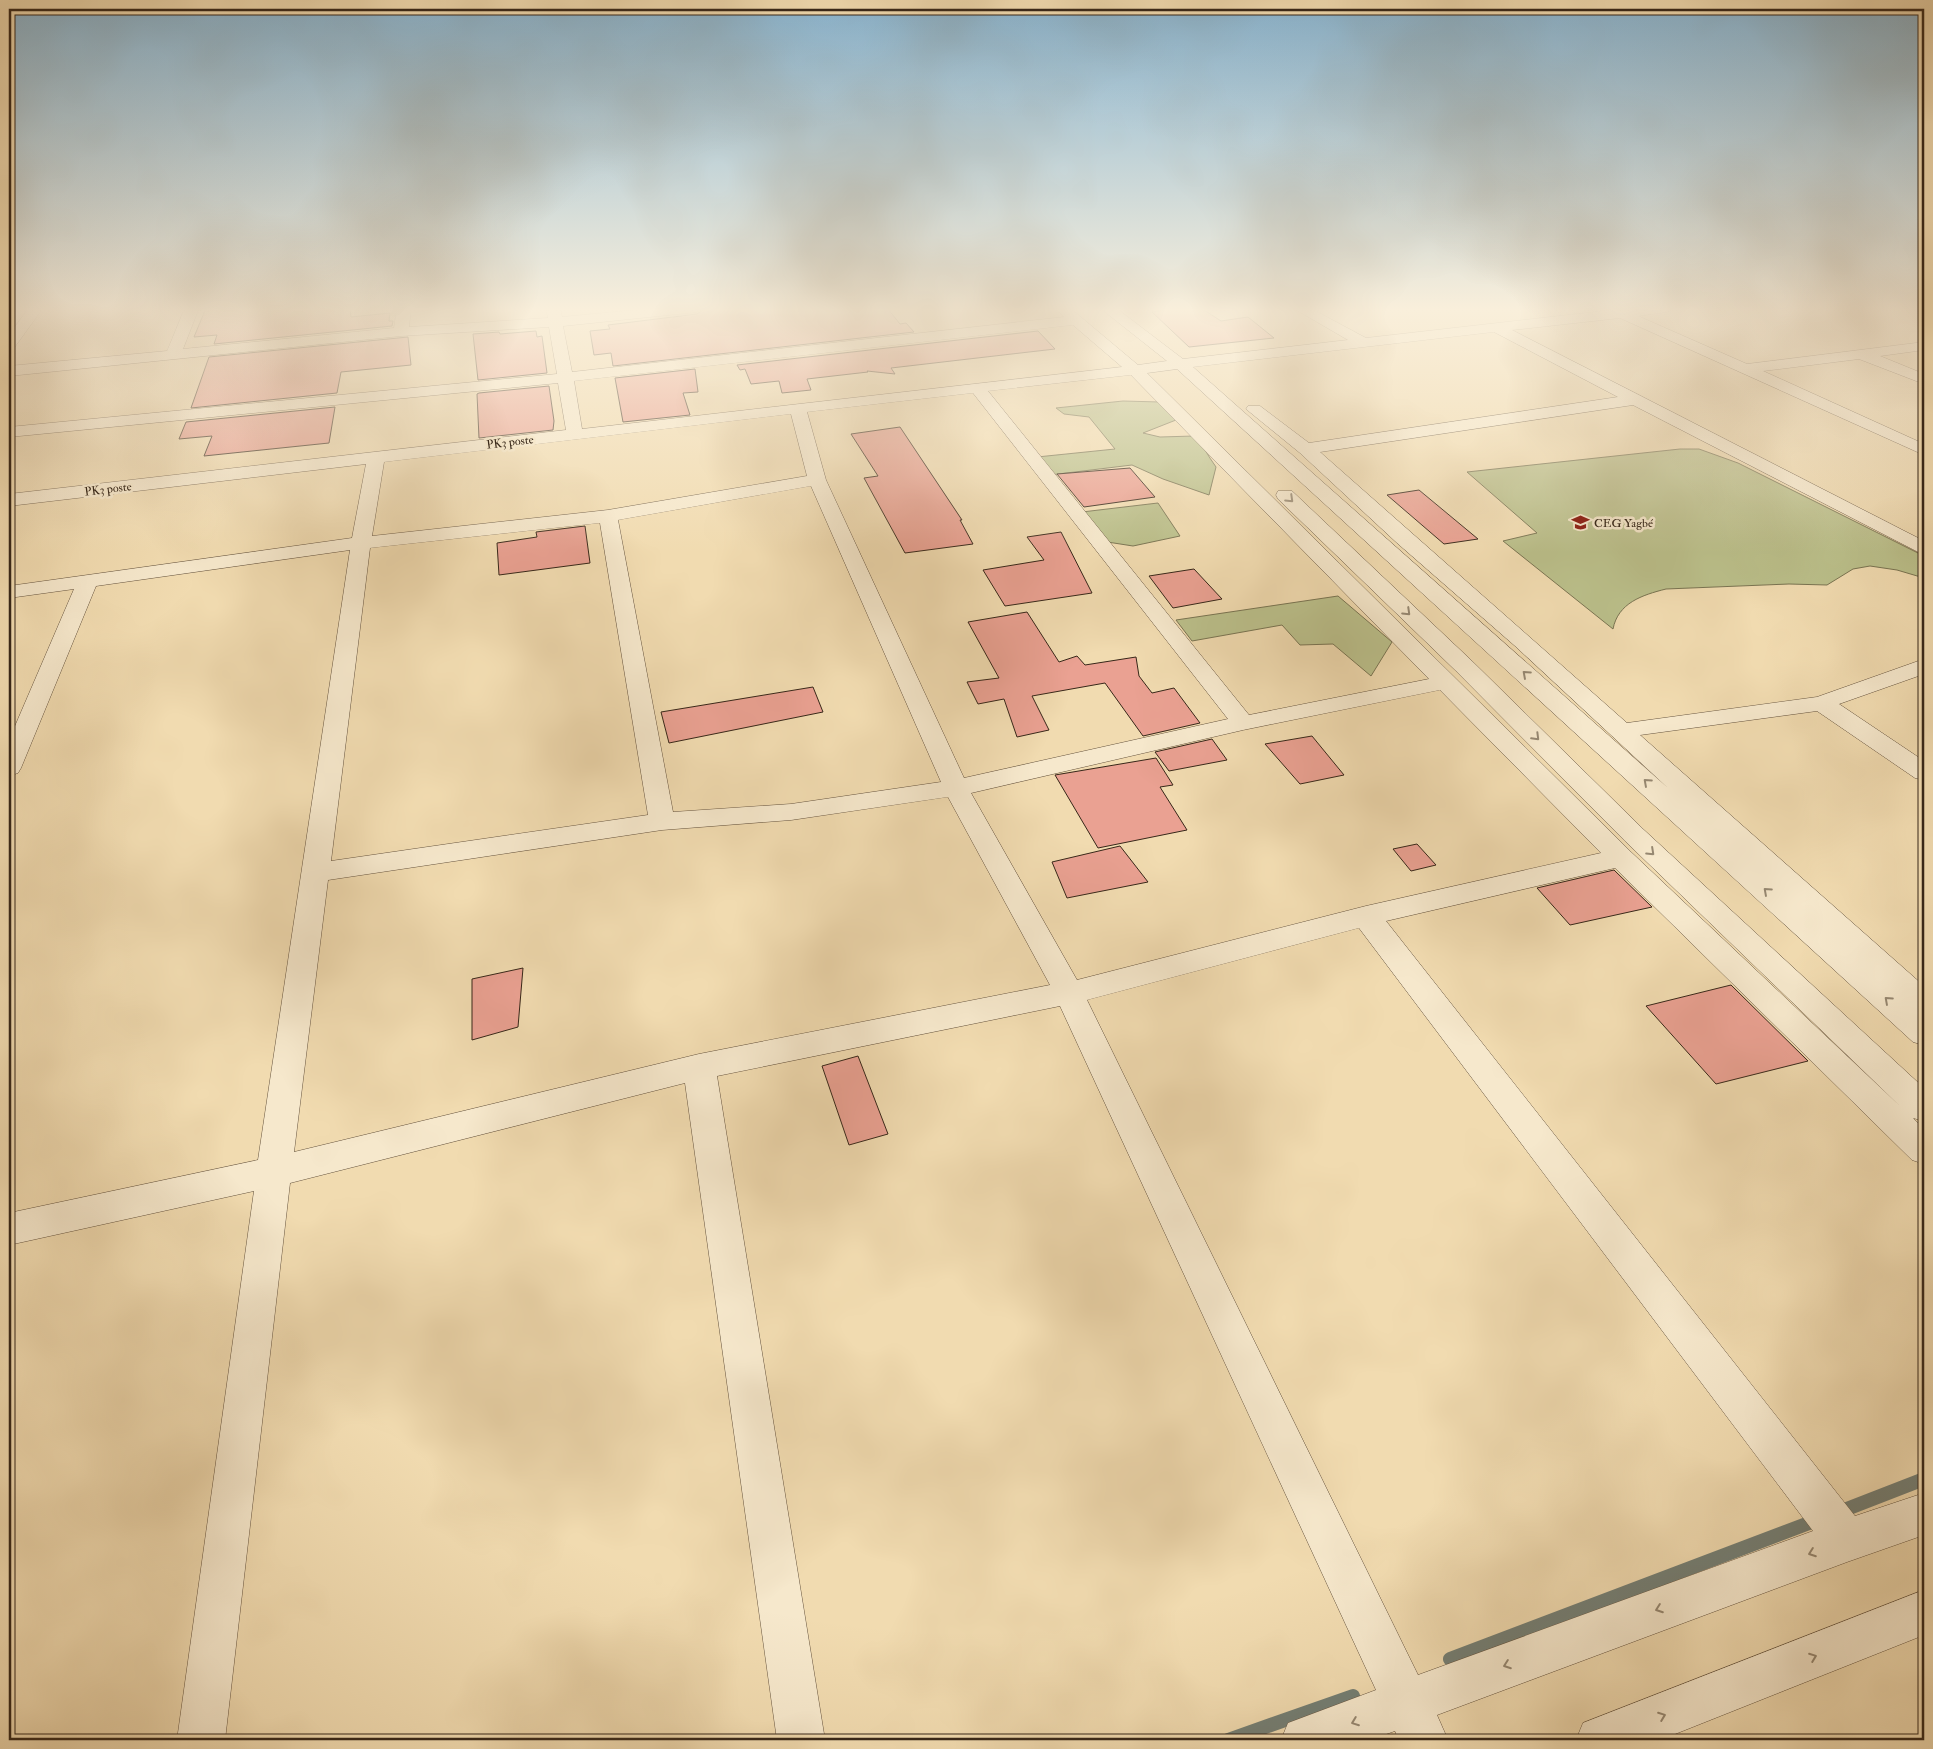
<svg xmlns="http://www.w3.org/2000/svg" width="1933" height="1749" viewBox="0 0 1933 1749" font-family="'IM FELL Double Pica',serif">
  <rect width="100%" height="100%" fill="#f1dbb0"/>
  <filter id="stains"><feTurbulence type="fractalNoise" baseFrequency=".004" numOctaves="4"/><feColorMatrix values="0 0 0 0 .2 0 0 0 0 .09 0 0 0 0 .02 0 0 0 .5 -.17"/></filter>
  <radialGradient id="worn" r=".72"><stop offset=".6" stop-color="#630" stop-opacity="0"/><stop offset="1" stop-color="#630" stop-opacity=".3"/></radialGradient>
  <g fill="#bbc08b" stroke="#797452">
    <path d="M1123 401 1160 402 1176 420 1143 433 1160 437 1194 436C1203 445 1208 456 1216 467L1209 495 1163 479 1132 465 1050 475 1037 457 1115 449 1089 417 1064 414 1056 408Z"/>
    <path d="M1680 449H1699L1738 463 1924 556V578L1897 570 1870 566 1853 569 1827 585 1789 584 1666 589C1642 595 1618 603 1613 629L1503 541 1537 533 1467 472Z"/>
    <path d="M1158 503 1180 536 1133 546 1101 541 1082 512Z"/>
    <path d="M1338 596 1392 642 1371 676 1333 644 1300 645 1282 625 1192 641 1176 620Z"/>
  </g>
  <g fill="none" stroke-linecap="round" stroke-linejoin="round">
    <g stroke="#747f75" stroke-width="14">
      <path d="M1839 1512 1924 1479"/>
      <path d="M1450 1659 1817 1520"/>
      <path d="M1228 1740 1353 1696"/>
    </g>
  </g>
  <g fill="#eaa192" stroke="#372719">
    <path d="M206 308H324V310L350 308 351 317 390 313 389 321H393L392 326 214 344 217 335 194 337Z"/>
    <path d="M706 308 888 309 900 324 906 323 914 332 613 366 611 353 594 355 590 331 610 329 608 325 697 314Z"/>
    <path d="M1178 308H1201L1221 321 1248 317 1274 338 1189 347 1152 312Z"/>
    <path d="M536 331 537 337 542 336 547 373 478 380 473 334 499 332 500 334Z"/>
    <path d="M1038 331 1055 349 891 368 895 374 867 371 868 372 807 379 811 390 782 393 779 381 751 384 745 369 740 370 737 365Z"/>
    <path d="M408 337 411 365 341 372 337 393 191 408 209 357Z"/>
    <path d="M695 369 698 392 683 393 690 415 623 422 615 378Z"/>
    <path d="M549 386 554 421 553 430 479 438 477 394 479 393Z"/>
    <path d="M335 407 329 443 204 456 212 436 179 439 186 422Z"/>
    <path d="M900 427 962 520H960L973 544 905 553 864 478 878 476 851 434Z"/>
    <path d="M1130 468 1155 497 1084 507 1057 474Z"/>
    <path d="M1419 490 1478 539 1444 544 1387 495Z"/>
    <path d="M585 526 590 563 499 575 497 543 537 537 536 532Z"/>
    <path d="M1061 532 1092 593 1005 606 983 570 1044 560 1027 537Z"/>
    <path d="M1194 569 1222 599 1173 608 1149 576Z"/>
    <path d="M1027 612 1059 662 1077 656 1085 665 1136 657 1139 676 1152 693 1174 688 1200 723 1143 736 1105 683 1032 696 1049 730 1017 737 1004 699 978 704 967 682 999 678 968 622Z"/>
    <path d="M813 687 823 712 669 743 661 712Z"/>
    <path d="M1312 736 1344 775 1300 784 1265 744Z"/>
    <path d="M1212 739 1227 760 1169 771 1155 752Z"/>
    <path d="M1156 758 1173 785 1160 787 1187 830 1098 848 1055 775Z"/>
    <path d="M1417 844 1436 865 1411 871 1393 849Z"/>
    <path d="M1120 846 1148 882 1067 898 1052 862Z"/>
    <path d="M1614 870 1652 907 1570 925 1537 888Z"/>
    <path d="M523 968 518 1027 472 1040V979Z"/>
    <path d="M1731 985 1808 1061 1716 1084 1646 1006Z"/>
    <path d="M858 1056 888 1134 849 1145 822 1066Z"/>
  </g>
  <g fill="none" stroke-linecap="round" stroke-linejoin="round">
    <defs>
      <g id="minor">
        <path d="M29 308H43L14 348 9 349V335Z"/>
        <path d="M185 308H199L183 349 394 328 397 308H411L409 327 548 318 546 308H560L562 317 656 308H704L697 312 563 326 572 372 1064 317 1055 308H1070L1138 365 1167 361 1100 308H1116L1183 359 1348 340 1293 308H1310L1366 338 1621 309 1674 308 1667 312 1638 316 1747 364 1924 342V350L1880 356 1924 374V384L1859 359 1763 371 1924 444V455L1620 318 1512 330 1924 541V555L1633 405 1320 452 1627 723 1817 697 1924 659V674L1839 704 1924 761V780L1915 778 1817 711 1640 735 1924 986V1045L1913 1042 1177 369 1147 373 1631 852 1902 1108 1625 841 1456 671 1278 499 1276 495 1278 491H1292L1472 661 1643 829 1924 1088V1121L1913 1118 1924 1129V1164L1912 1160 1615 868 1386 921 1855 1516 1924 1493V1535L1847 1562 1437 1715 1448 1740H1399L1395 1731 1369 1740H1281L1288 1723 1376 1690 1060 1006 717 1076 825 1740H777L685 1083 290 1183 225 1740H177L254 1191 9 1245V1213L258 1160 350 550 96 586 21 768 18 773 9 776V740L74 589 9 598V586L352 538 366 464 9 506V494L566 430 558 383 9 437V427L557 374 549 327 401 336 9 376V366L167 351ZM1073 325 1122 367 582 429 574 381ZM1494 332 1618 397 1309 443 1260 406H1248L1246 409 1300 453 1397 543 1515 646 1668 788 1193 367ZM1131 375 1429 679 1249 715 988 391ZM973 393 1228 719 964 778 826 480 807 412ZM791 414 807 476 608 510 372 536 384 462ZM811 486 941 782 791 804 673 812 618 520ZM600 523 648 815 331 861 370 548ZM1440 690 1601 853 1366 906 1077 980 971 793 1243 730ZM948 797 1050 985 699 1054 294 1152 328 880 662 830 791 820ZM1359 928 1813 1531 1418 1675 1087 1000Z"/>
        <path d="M1924 1590V1635L1660 1740H1576L1583 1723Z"/>
      </g>
    </defs>
    <use href="#minor" stroke="#66543f" stroke-width="1"/>
    <use href="#minor" fill="#f6e8cc" fill-rule="evenodd"/>
  </g>
  <defs><path id="oneway-chevron" d="M-2-3.5L2.5 0L-2 3.5" fill="none" stroke-width="1.6" stroke-linecap="round" stroke-linejoin="round" transform="scale(1.25)"/></defs>
  <g stroke="#968872">
    <use href="#oneway-chevron" transform="translate(1290 499) rotate(44)"/>
    <use href="#oneway-chevron" transform="translate(1407 612) rotate(44)"/>
    <use href="#oneway-chevron" transform="translate(1526 674) rotate(-138)"/>
    <use href="#oneway-chevron" transform="translate(1536 737) rotate(45)"/>
    <use href="#oneway-chevron" transform="translate(1647 782) rotate(-138)"/>
    <use href="#oneway-chevron" transform="translate(1651 852) rotate(43)"/>
    <use href="#oneway-chevron" transform="translate(1767 891) rotate(-138)"/>
    <use href="#oneway-chevron" transform="translate(1888 1000) rotate(-138)"/>
    <use href="#oneway-chevron" transform="translate(1812 1553) rotate(160)"/>
    <use href="#oneway-chevron" transform="translate(1659 1609) rotate(160)"/>
    <use href="#oneway-chevron" transform="translate(1813 1657) rotate(-21)"/>
    <use href="#oneway-chevron" transform="translate(1507 1665) rotate(160)"/>
    <use href="#oneway-chevron" transform="translate(1662 1716) rotate(-21)"/>
    <use href="#oneway-chevron" transform="translate(1355 1722) rotate(159)"/>
  </g>
  <linearGradient id="sky" x2="0" y2="1"><stop stop-color="#89b6d3"/><stop offset="0.56" stop-color="#f9efdb"/><stop offset="1" stop-color="#f9efdb" stop-opacity="0"/></linearGradient>
  <rect width="1933" height="553" fill="url(#sky)"/>
  <defs>
    <symbol id="university-bare" viewBox="-9 -9 18 18"><path d="M0-5L7-2L0 1L-7-2ZM-4 1L0 2.5L4 1V4Q0 6-4 4Z" fill="#8f2418" stroke="#f6e8cc" stroke-width="2.5" paint-order="stroke"/></symbol>
  </defs>
  <g fill-rule="evenodd">
    <use href="#university-bare" x="1568" y="510" width="25" height="25"/>
  </g>
  <g text-anchor="middle" stroke-width="5" stroke-linejoin="round" paint-order="stroke">
    <g font-size="12" fill="#372719" stroke="#f6e8cc">
      <text transform="translate(510 442) rotate(-7)" y="4">PK3 poste</text>
      <text transform="translate(108 489) rotate(-7)" y="4">PK3 poste</text>
    </g>
    <g font-size="12" fill="#372719" stroke="#f6e8cc" text-anchor="start">
      <text x="1594" y="527">CEG Yagbé</text>
    </g>
  </g>
  <rect width="1933" height="1749" fill="none" stroke="#f1dbb0" stroke-width="30"/>
  <rect x="10" y="10" width="1913" height="1729" fill="none" stroke="#372719" stroke-width="2.5"/>
  <rect x="15" y="15" width="1903" height="1719" fill="none" stroke="#372719"/>
  <rect width="100%" height="100%" filter="url(#stains)"/>
  <rect width="100%" height="100%" fill="url(#worn)"/>
</svg>
